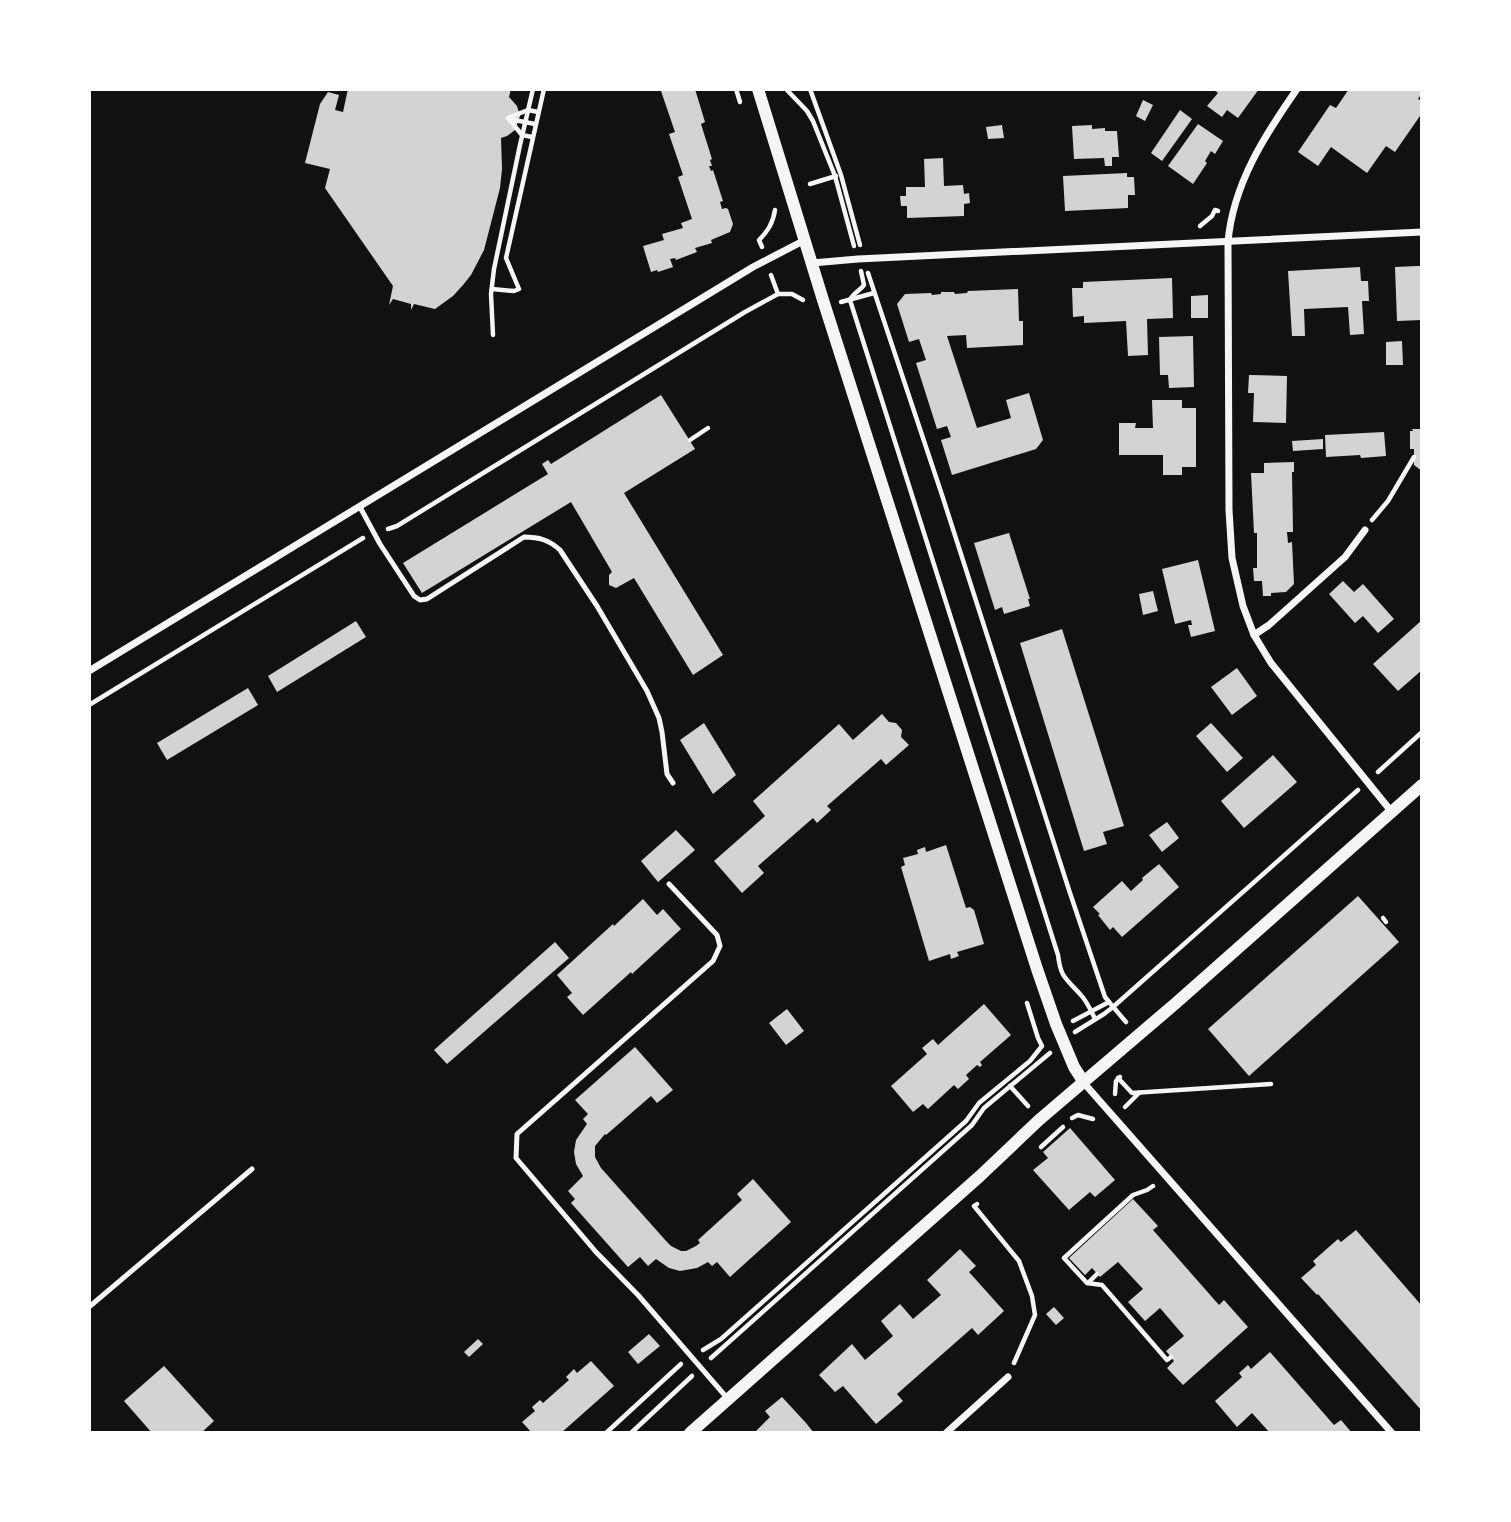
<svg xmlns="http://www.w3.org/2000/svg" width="1511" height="1522" viewBox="0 0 1511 1522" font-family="'Alegreya Sans',sans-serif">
  <rect width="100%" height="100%" fill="#111"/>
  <g fill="#d3d3d3">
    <path d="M348 89H511L509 97 517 106 520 116 515 130 507 136 501 138 502 169 500 188 484 250 471 275 463 285 453 296 435 309 414 304 411 310V304L393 299 389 305 393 286 325 188 330 169 305 163 320 104 328 92 339 95 335 110 343 112Z"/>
    <path d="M667 89H695L705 122 701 124 712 159 710 160 712 166H709L711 171 713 170 723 201 720 202 722 209 726 208 728 209 733 224 730 232 711 240 712 243 695 248 697 252 676 260 675 258 670 259 673 267 658 272 657 270 651 272 643 246 664 240 662 234 683 228 681 223 692 219 678 177 683 175 669 134 675 132 661 91Z"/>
    <path d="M1213 89H1259L1238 118 1227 110 1222 117 1207 106 1218 93Z"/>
    <path d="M1349 89H1422V93L1418 99 1422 101V113L1395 152 1386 146 1367 173 1331 147 1318 166 1298 152 1330 105 1336 108Z"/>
    <path d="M1143 100 1153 105 1145 121 1136 116Z"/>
    <path d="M1180 110 1192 119 1162 161 1151 153Z"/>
    <path d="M1198 124 1223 141 1215 154 1211 151 1205 161 1207 163 1193 184 1168 166Z"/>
    <path d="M1002 125 1004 138 988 139 986 127Z"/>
    <path d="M1092 125V129L1105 128V131H1117L1119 157H1112V166H1105L1104 158 1074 159 1072 126Z"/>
    <path d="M943 158 944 186 963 185 964 194 969 193 970 203 964 204V216L907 218V206H901L900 196H906V187H925L924 159Z"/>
    <path d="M1127 173V177H1134L1135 195H1128V208L1065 211 1063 176Z"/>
    <path d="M1417 266H1422V320L1397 321 1395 267Z"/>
    <path d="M1360 267 1361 281H1368L1369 301H1362L1364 334 1350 335 1348 307 1304 309 1305 336H1292L1288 271Z"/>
    <path d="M1172 278 1173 318 1147 319 1148 355 1128 356 1126 321 1084 323V316L1073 317 1072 288H1083V282Z"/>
    <path d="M1018 289 1019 321H1023V345L967 348 966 335 947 336 977 428 1011 418 1006 400 1029 393 1043 440 1036 449 952 475 941 440 951 437 947 426 937 429 916 363 926 360 919 339 909 342 897 304 905 294 931 293 932 295 941 294V292H954L955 294 967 293 968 291Z"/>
    <path d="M1208 295V318H1191V296Z"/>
    <path d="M1193 336 1194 387 1169 388 1168 375H1160L1159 337Z"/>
    <path d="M1402 341 1403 365H1386V342Z"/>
    <path d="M1249 375 1287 376 1286 423 1253 422 1254 393H1248Z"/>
    <path d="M661 395 695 449 624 493 723 655 693 675 634 578 616 588 609 585V575L612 572 571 502 422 593 403 563 548 474 542 464 548 460 551 464Z"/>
    <path d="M1152 400H1182V408H1196V467H1182V475H1163V455H1119V423H1136L1135 428H1153Z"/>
    <path d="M1412 429H1422V471L1414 465V449H1410V431H1413Z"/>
    <path d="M1384 432 1386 456 1361 458 1360 455 1326 457 1325 435Z"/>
    <path d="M1323 439V449L1293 451 1292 441Z"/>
    <path d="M1294 462V472H1292L1293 532H1287L1288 543 1292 542 1294 584 1286 592 1271 593V596H1263L1262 581H1254L1253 568H1257V533H1254L1251 473H1264V463Z"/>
    <path d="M1009 533 1030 599H1028L1030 606 1004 614 1002 607 995 610 974 543Z"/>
    <path d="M1198 560 1215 631 1191 637 1188 625H1192L1191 620 1175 624 1162 569Z"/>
    <path d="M1343 581 1354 592 1363 584 1394 619 1378 633 1363 616 1355 623 1329 594Z"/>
    <path d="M1153 591 1158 611 1143 615 1139 594Z"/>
    <path d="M1422 620V670L1398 691 1373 664Z"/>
    <path d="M356 621 366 637 277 692 268 676Z"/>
    <path d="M1062 629 1124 826 1103 832 1107 844 1084 851 1020 643Z"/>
    <path d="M1237 668 1257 696 1232 715 1211 687Z"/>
    <path d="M248 688 258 705 167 760 157 743Z"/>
    <path d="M882 714 889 722 896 723 902 730 901 737 909 745 886 765 881 759 827 806 831 810 817 823 813 818 758 866 764 873 742 893 714 861 765 816 753 801 839 724 853 740Z"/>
    <path d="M704 723 736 775 713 794 680 740Z"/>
    <path d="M1211 723 1243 758 1227 772 1196 736Z"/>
    <path d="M1273 755 1297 782 1244 828 1221 801Z"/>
    <path d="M1167 822 1179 838 1162 852 1149 835Z"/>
    <path d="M676 830 695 850 658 882 641 861Z"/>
    <path d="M946 845 966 908 970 907 974 910 984 944 957 952 959 956 951 959 950 954 929 961 901 867 905 865 903 858 918 854 917 850 925 847 926 852Z"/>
    <path d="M1159 864 1179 887 1122 937 1113 927 1110 930 1098 915 1100 914 1093 907 1122 881 1131 891 1143 880 1142 878Z"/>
    <path d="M1358 896 1399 942 1249 1076 1208 1029Z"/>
    <path d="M643 899 657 915 663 909 681 929 632 974 631 972 583 1015 567 997 572 993 557 975 613 924 614 926Z"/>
    <path d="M555 942 569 958 447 1064 434 1050Z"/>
    <path d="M984 1004 1011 1035 980 1062 982 1065 980 1067 977 1065 966 1075 969 1079 958 1089 954 1085 928 1109 923 1104 913 1112 891 1086 927 1054 922 1048 933 1039 938 1045Z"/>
    <path d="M787 1009 804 1031 786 1045 769 1023Z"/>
    <path d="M635 1047 673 1090 657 1103 651 1096 606 1135 605 1134 595 1146V1157L601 1168 667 1242 671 1246 681 1251H686L696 1246 700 1243 698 1240 742 1200 737 1194 753 1179 791 1222 730 1277 717 1262 712 1266 708 1262 697 1268 680 1271 669 1268 656 1259 648 1266 640 1257 628 1267 571 1203 575 1199 568 1191 583 1176 576 1164 574 1152 576 1140 587 1124 583 1119 588 1114 575 1100Z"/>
    <path d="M1070 1128 1115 1180 1095 1197 1090 1192 1069 1210 1033 1170 1048 1158 1043 1152Z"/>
    <path d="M1133 1199 1158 1226 1153 1230 1219 1305 1224 1300 1248 1327 1183 1385 1167 1368 1174 1361 1166 1351 1184 1336 1160 1308 1145 1321 1128 1302 1143 1289 1118 1262 1100 1277 1092 1268 1085 1275 1069 1258Z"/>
    <path d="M1356 1230 1422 1306V1411L1318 1294 1317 1295 1301 1278 1316 1265 1313 1261 1338 1239 1341 1242Z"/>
    <path d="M960 1249 976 1266 969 1272 1004 1311 978 1335 972 1328 897 1394 903 1401 876 1424 843 1386 835 1392 819 1375 852 1344 865 1360 893 1336 881 1321 900 1304 913 1319 941 1295 927 1280Z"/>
    <path d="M1054 1307 1064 1318 1056 1325 1046 1314Z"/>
    <path d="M649 1334 660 1346 638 1364 628 1352Z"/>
    <path d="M478 1339 483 1344 469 1357 464 1352Z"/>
    <path d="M1270 1352 1334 1425 1341 1420 1352 1433H1270L1252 1413 1237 1427 1215 1401 1242 1377 1239 1373 1248 1365 1251 1369Z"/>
    <path d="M591 1361 614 1386 561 1433H532L522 1422 535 1411 532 1407 540 1400 543 1403 569 1380 566 1377 574 1369 577 1373Z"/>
    <path d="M164 1366 214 1421 201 1433H152L124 1401Z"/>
    <path d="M782 1397 806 1423 814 1433H754L770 1417 765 1411Z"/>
  </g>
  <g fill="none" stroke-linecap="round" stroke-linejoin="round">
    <g stroke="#f5f5f5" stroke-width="4.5">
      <path d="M736 89 740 102"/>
      <path d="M786 89 807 111 813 121 835 176 854 246"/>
      <path d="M810 89 841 175 860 245"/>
      <path d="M508 118 528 110 538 112"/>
      <path d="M508 118 522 135 532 137"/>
      <path d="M509 119 535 124"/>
      <path d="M810 184 836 176"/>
      <path d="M1200 226 1212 216 1215 210 1218 211"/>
      <path d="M762 247 759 240C768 231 773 223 775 210"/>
      <path d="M861 271 864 285C860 291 853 293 850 300L1058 955C1061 979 1066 978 1080 994 1087 1001 1091 1011 1095 1019"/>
      <path d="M868 273 942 495 1069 890 1105 997 1109 1002"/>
      <path d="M492 289 514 291 519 289 506 258 544 89"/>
      <path d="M778 294H792L803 300"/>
      <path d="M841 302 874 293"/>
      <path d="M493 335 491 294 494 269 520 145 533 89"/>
      <path d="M690 440 708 428"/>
      <path d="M1372 520 1388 501 1414 457"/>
      <path d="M388 529 397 526 745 312 778 294 771 275"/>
      <path d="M89 705 363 538"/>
      <path d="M1378 772 1421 733"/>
      <path d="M1383 918 1386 922"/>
      <path d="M1073 1021 1109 1002 1126 1022"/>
      <path d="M1075 1032 1104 1014 1113 1007 1358 790"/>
      <path d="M1118 1078 1132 1093 1271 1084"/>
      <path d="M1010 1086 1028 1106"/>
      <path d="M1115 1094 1116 1081 1120 1077"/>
      <path d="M1125 1107 1139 1093"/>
      <path d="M1072 1118 1078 1115 1093 1119"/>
      <path d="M1041 1147 1063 1127"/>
      <path d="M1153 1186 1147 1190 1133 1195 1064 1258 1087 1283 1102 1285 1167 1360 1171 1357"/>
      <path d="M977 1204 974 1206 1019 1261 1032 1296 1035 1315 1014 1363"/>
      <path d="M1088 1283 1097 1274"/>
      <path d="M703 1350 721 1339 966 1121 979 1103 1030 1061 1042 1046 1038 1038 1027 1003"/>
      <path d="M711 1358 972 1125 984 1108 1050 1053"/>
      <path d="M606 1433 681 1364"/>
      <path d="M631 1433 692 1376"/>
    </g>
    <g stroke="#f5f5f5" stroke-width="5">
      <path d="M360 507 380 544 414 596 420 600 427 599 524 537C539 537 549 540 560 550L597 606 647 691 659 718 662 732 667 774 673 783"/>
      <path d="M669 884 717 935 720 946 713 961 517 1134 516 1158 596 1252 638 1295 728 1399"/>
      <path d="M89 1307 252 1169"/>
    </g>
    <g stroke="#f5f5f5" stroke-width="7">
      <path d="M1297 89C1265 135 1233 184 1228 242L1229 510 1232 558 1243 606 1254 635 1271 663 1391 811"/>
      <path d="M812 263 858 259 1422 232"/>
      <path d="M1254 635 1269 625 1345 557 1365 530"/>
      <path d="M89 671 753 267 805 240"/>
      <path d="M1083 1082 1392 1433"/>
      <path d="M946 1433 1008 1377"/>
    </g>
    <g stroke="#f5f5f5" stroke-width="12">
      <path d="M758 89 823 300 1037 969 1056 1024 1074 1067 1083 1081"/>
      <path d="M690 1433 980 1176 1039 1120 1176 1003 1422 785"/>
    </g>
  </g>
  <rect width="1511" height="1522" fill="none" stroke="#ffffff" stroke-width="182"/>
</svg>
